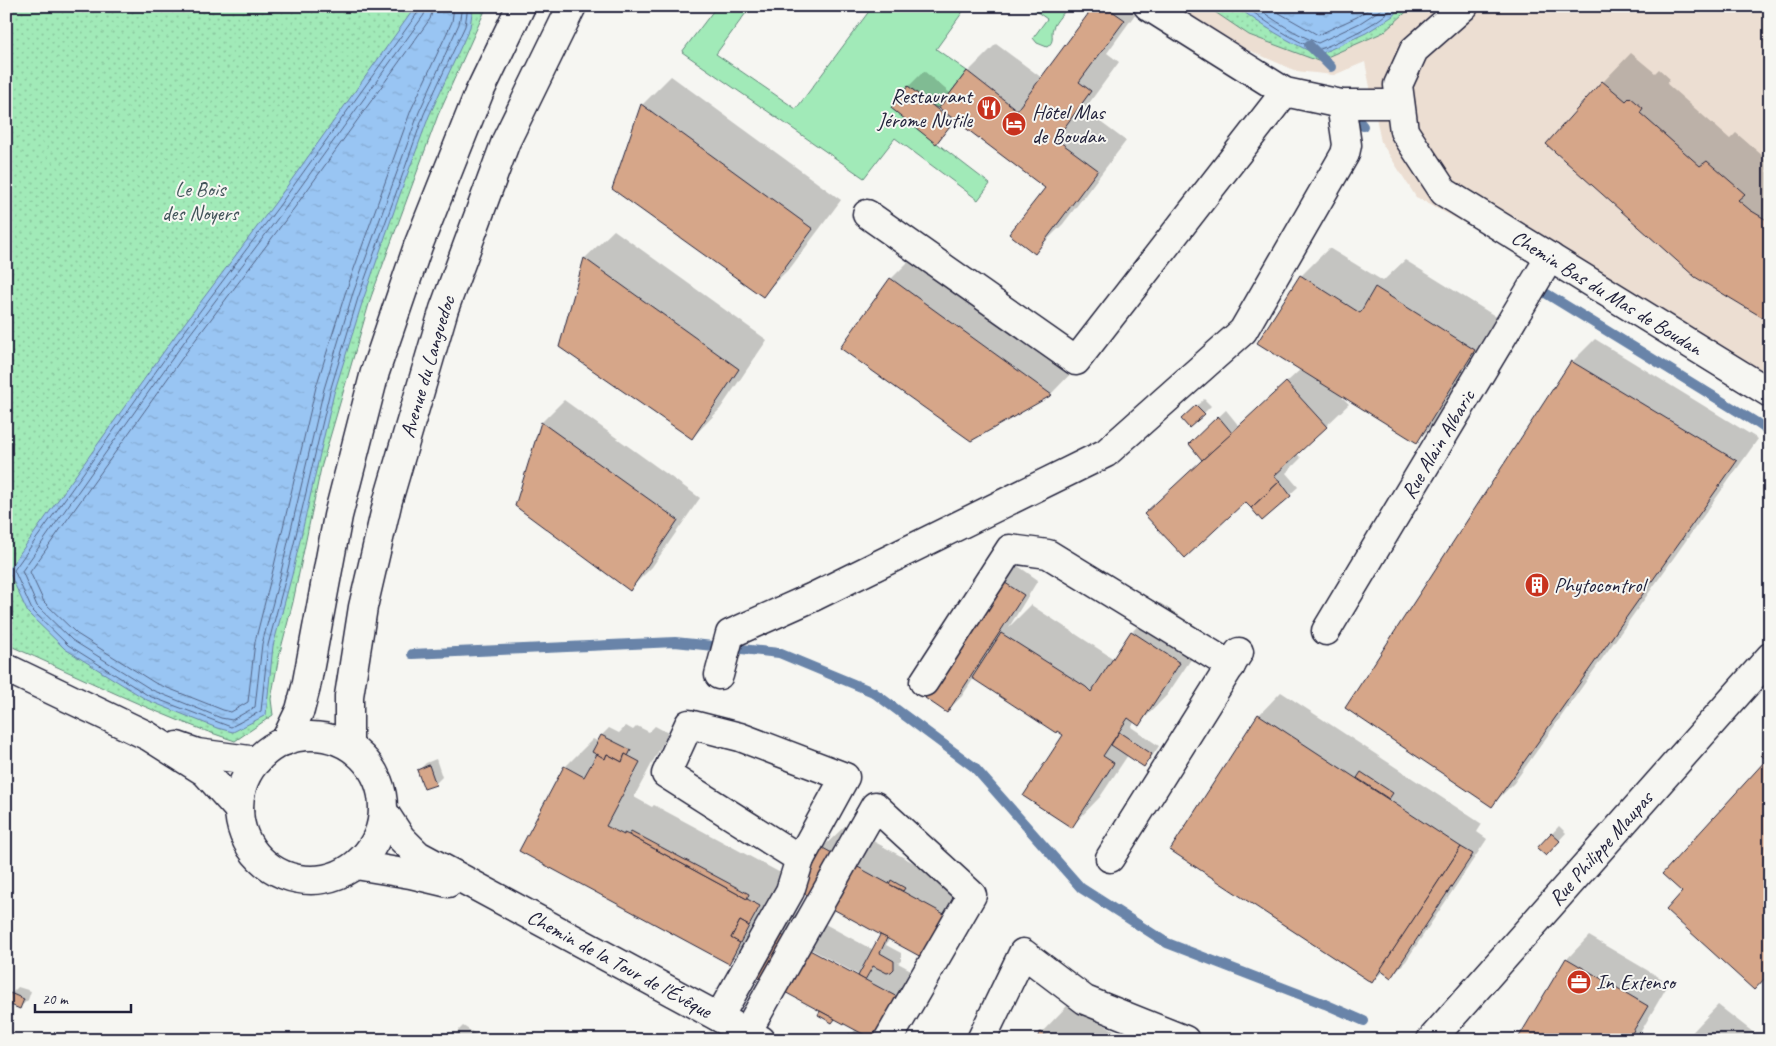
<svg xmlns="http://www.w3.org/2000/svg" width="1776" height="1046" viewBox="0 0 1776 1046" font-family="Caveat,sans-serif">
  <defs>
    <pattern id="park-dots" width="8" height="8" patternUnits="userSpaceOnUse" patternTransform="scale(1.25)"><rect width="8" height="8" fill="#a1eab8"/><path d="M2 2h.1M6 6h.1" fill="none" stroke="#8ac89f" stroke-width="1.8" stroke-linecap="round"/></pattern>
    <pattern id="water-ripples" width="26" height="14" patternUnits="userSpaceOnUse" patternTransform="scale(1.25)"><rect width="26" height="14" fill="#99c5f3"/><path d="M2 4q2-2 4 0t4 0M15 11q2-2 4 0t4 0" fill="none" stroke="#84a9d1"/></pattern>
  </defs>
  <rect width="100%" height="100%" fill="#f6f6f2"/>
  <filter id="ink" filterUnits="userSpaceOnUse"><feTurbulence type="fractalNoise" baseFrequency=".02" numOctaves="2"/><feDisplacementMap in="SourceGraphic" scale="10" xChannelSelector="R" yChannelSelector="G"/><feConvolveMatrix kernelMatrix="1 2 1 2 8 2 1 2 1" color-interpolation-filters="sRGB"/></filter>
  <g filter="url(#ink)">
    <path fill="#ecded2" d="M1175 6H1770V387L1416 197 1381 142 1365 62 1334 75 1296 71 1244 48Z"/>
    <g fill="#a1eab8" stroke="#62867a">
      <path d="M717 6H751L716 54 796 109 873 6H967L936 49 967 71 939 108 935 107 908 86 891 108 990 184 978 200 895 138 864 178 682 52Z"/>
      <path d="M1029 6H1069C1064 13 1056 20 1053 28 1050 35 1056 41 1047 47L1037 43 1033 38 1047 19Z"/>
    </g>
    <g fill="url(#park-dots)" stroke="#62867a">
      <path d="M6 6H487L438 115 371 297 321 468 293 602 279 656 271 699 273 715 235 741C157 716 82 677 6 644Z"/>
      <path d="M1206 6H1413L1384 32 1318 61 1249 35Z"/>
    </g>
    <g fill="url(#water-ripples)" stroke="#6984a9">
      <path d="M416 6H473L470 27 429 116 399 197 363 300 334 393 292 575 273 646 266 715 233 732 217 728 147 700 65 649 28 613 8 570 175 336 275 203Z"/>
      <path d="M1236 6H1400L1393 16 1366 33 1318 55C1289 42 1262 26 1236 6Z"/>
    </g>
    <g fill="#0003" fill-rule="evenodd">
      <path d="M1096 6H1141L1107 53 1119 62 1084 110 1126 141 1063 224 1035 252 1047 188 956 120 936 142 893 108 909 86 924 71 951 94 968 72 996 44 1042 78Z"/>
      <path d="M1631 53 1655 73 1659 69 1670 79 1667 84 1730 139 1736 133 1770 162V167L1766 171 1770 174V320L1603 82Z"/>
      <path d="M671 76 841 200 791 267 762 295 614 189 642 105Z"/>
      <path d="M614 230 767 340 720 409 692 438 560 346 585 258Z"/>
      <path d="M1329 248 1383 281 1405 260 1503 321 1445 412 1417 441 1338 393 1349 404 1297 454 1301 458 1286 473 1298 487 1262 520 1245 500 1146 514 1203 459 1190 444 1226 410 1239 426 1301 369V276Z"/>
      <path d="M919 251 1079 365 1051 394 971 440 891 279Z"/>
      <path d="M1595 339 1758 439 1514 783 1492 805 1346 708 1572 362Z"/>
      <path d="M1204 399 1211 406 1204 413 1190 412Z"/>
      <path d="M564 400 700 498 652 567 630 589 516 505 542 422Z"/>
      <path d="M1018 566 1038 580 1009 627 1031 605 1114 659 1132 632 1160 603 1208 634 1167 695 1139 724 1135 721 1131 727 1159 746 1151 758 1144 765 1128 755 1100 797 1072 826 1065 734 974 678 962 696 947 711 1003 581Z"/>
      <path d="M1281 692 1482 824 1477 832 1487 839 1406 961 1391 976 1383 971 1372 982 1172 850 1259 715Z"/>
      <path d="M626 726 633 730 637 726 649 732 655 726 668 733 634 797 652 807 654 805 788 877 777 896 762 911 768 914 757 934 729 962 520 850 565 767 593 739 599 742 602 735 609 728 619 733Z"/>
      <path d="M436 759 442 777 435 784 419 770 426 763Z"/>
      <path d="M845 826 968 892 945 934 890 938 886 945 901 953V961L898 963 922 976 871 1040H847L856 1029 821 1012 822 1011 777 932 799 910 873 950 882 934 822 848ZM779 932 859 975V978L778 934Z"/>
      <path d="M1559 826 1566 833 1553 847 1539 848Z"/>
      <path d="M1589 936 1669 983 1636 1040H1519L1567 959Z"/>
      <path d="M18 987 31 991 28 1000 20 1007 11 994Z"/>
      <path d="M1069 1004 1131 1040H1037L1041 1033Z"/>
      <path d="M1718 1005 1763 1040H1685Z"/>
      <path d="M463 1026 485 1040H449Z"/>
    </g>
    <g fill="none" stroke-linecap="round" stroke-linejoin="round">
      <g stroke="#526385" stroke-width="1">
        <path d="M420 6 419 11 279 206 179 339 14 570 32 610 68 645 149 696 231 727 261 711 268 645 287 573 330 391 358 298 395 196 424 114 465 26 468 6"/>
        <path d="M426 6 424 15 284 210 184 342 22 571 37 606 72 640 152 690 221 718 232 720 255 707 262 644 281 572 324 389 352 296 389 194 419 112 459 24 462 6"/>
        <path d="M434 6 430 19 290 214 190 347 30 572 44 602 77 634 155 683 223 710 231 712 248 702 255 642 273 570 316 387 345 294 411 110 452 22 454 6"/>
        <path d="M1245 6C1267 23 1291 39 1318 50 1338 42 1382 23 1394 6"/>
        <path d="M1255 6C1274 21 1296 34 1318 43L1360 23 1386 6"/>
        <path d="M1267 6 1318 35 1357 17 1373 6"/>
      </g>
      <g stroke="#6984a9" stroke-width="10">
        <path d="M1309 45 1331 67"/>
        <path d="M1359 121 1363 126"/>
        <path d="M1547 294 1757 423 1770 432"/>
        <path d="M412 654 675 642 779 653 873 692 974 767 1081 888 1167 943 1325 1004 1364 1021"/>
      </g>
    </g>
    <g fill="#d6a689" stroke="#22223b">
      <path d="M1094 6H1105L1125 20 1079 82 1091 91 1056 139 1098 170 1035 254 1009 234 1045 188 939 108 967 71 1017 110Z"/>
      <path d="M1602 81 1626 101 1630 97 1643 108 1640 113 1700 166 1707 161 1745 194 1738 200 1750 210 1770 222V322L1695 277 1546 144Z"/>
      <path d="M908 86 953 122 936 144 891 108Z"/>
      <path d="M641 104 813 229 763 297 612 189Z"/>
      <path d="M584 258 739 369 692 439 559 347Z"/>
      <path d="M1300 275 1360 313 1375 287 1475 350 1417 443 1257 343Z"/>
      <path d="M890 278 1052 395 971 441 840 348Z"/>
      <path d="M1571 361 1737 461 1492 807 1345 708Z"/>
      <path d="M1286 382 1327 427 1274 476 1280 481 1251 508 1245 502 1185 558 1144 514Z"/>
      <path d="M1196 405 1205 414 1189 428 1181 419Z"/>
      <path d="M1218 416 1232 433 1202 460 1189 444Z"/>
      <path d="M541 422 678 520 630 591 515 506Z"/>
      <path d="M1280 481 1291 496 1262 521 1251 508Z"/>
      <path d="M1002 581 1024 595 947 713 925 698Z"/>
      <path d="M1131 631 1180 663 1139 726 1128 718 1103 756 1114 763 1072 828 1023 796 1063 735 1057 731 1056 733 972 678 1001 633 1086 687 1091 692Z"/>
      <path d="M1258 714 1461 847 1372 983 1170 850Z"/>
      <path d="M1119 732 1152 754 1144 767 1111 745Z"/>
      <path d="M601 735 631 750 628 756 625 754 622 762 607 754 605 759 592 752Z"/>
      <path d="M1770 745V979L1767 976 1754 990 1666 910 1682 892 1662 874 1766 760 1761 755Z"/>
      <path d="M597 754 605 759 607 754 622 762 625 754 640 762 606 826 624 835V833L629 835 760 906 749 926 740 921 731 938 740 943 729 964 519 851 564 766 584 777Z"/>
      <path d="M429 765 436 785 424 789 417 770Z"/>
      <path d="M1361 772 1393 793 1389 799 1357 778Z"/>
      <path d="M631 831 749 894 747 899 629 835Z"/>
      <path d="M1551 833 1560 841 1546 856 1537 848Z"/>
      <path d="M821 847 946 915 923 958 798 890Z"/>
      <path d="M1461 847 1473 854 1391 978 1380 970Z"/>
      <path d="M891 880 905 888 903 891 889 884Z"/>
      <path d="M740 921 749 926 740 943 731 938Z"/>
      <path d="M776 932 901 999 879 1040H874L753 975Z"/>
      <path d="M880 935 887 938 880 953 894 961V969L891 972 887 973 873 966 865 980 858 976Z"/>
      <path d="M1566 958 1648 1006 1628 1040H1517Z"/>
      <path d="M10 993 24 999 20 1009 6 1003Z"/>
      <path d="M820 1011 835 1019 832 1023 818 1015Z"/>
      <path d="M1040 1032 1053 1040H1036Z"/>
      <path d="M1688 1033 1697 1040H1683Z"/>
      <path d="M849 1034 860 1040H846Z"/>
    </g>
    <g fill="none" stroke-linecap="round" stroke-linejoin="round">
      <defs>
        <g id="minor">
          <path d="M1148 6 1285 92 1341 104H1400"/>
          <path id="s1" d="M1464 6 1414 50 1398 85 1404 131 1444 192 1770 393"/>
          <path d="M867 214 1076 361 1285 92"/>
          <path id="s2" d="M1326 631 1550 257"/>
          <path d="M6 668 148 736 205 772 239 810"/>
          <path d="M719 675 730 634 813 597 1106 453 1243 331 1345 154 1347 145 1341 104"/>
          <path d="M924 682 1010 549 1048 554 1231 666"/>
          <path d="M689 724 740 737 845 777 800 859 666 774Z"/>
          <circle cx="311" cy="808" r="72"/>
          <path d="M285 741 300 710 306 687 338 516 375 372 418 246 479 93 521 6"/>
          <path d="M177 746 197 753 257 761"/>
          <path id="s3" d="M349 746V696L363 607 388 500 444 309 506 141 572 6"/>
          <path id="s4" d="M384 812 401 838 418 855 761 1040"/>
          <path d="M1110 858 1239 652"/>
          <path d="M356 865 410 874 448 883"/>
          <path d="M719 1017 790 891 800 859"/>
          <path d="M747 1032 875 806 972 895 888 1040"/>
          <path d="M981 1040 1023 953 1085 1000 1185 1040"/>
          <path id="s5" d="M1431 1040 1770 657"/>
        </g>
      </defs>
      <use href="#minor" stroke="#22223b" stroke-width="31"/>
      <use href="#minor" stroke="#f6f6f2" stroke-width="28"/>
    </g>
  </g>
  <defs>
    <symbol id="restaurant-disc" viewBox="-11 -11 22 22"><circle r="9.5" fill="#c8321e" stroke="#f6f6f2"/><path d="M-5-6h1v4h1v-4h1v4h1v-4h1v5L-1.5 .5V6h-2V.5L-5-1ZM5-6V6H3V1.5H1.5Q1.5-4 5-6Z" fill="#fff"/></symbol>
    <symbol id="hotel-disc" viewBox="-11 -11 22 22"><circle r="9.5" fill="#c8321e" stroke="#f6f6f2"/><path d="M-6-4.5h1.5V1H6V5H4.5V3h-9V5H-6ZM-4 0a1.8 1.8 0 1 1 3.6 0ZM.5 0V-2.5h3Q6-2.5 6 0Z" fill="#fff"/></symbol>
    <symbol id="building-disc" viewBox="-11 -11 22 22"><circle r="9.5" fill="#c8321e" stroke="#f6f6f2"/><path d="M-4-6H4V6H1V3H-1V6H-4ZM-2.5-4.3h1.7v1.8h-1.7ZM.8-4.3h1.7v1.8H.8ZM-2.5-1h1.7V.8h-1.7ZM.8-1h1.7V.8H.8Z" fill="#fff"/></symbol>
    <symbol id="office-disc" viewBox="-11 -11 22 22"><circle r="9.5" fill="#c8321e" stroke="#f6f6f2"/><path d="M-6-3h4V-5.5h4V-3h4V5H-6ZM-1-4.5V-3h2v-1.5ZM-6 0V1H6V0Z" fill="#fff"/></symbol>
  </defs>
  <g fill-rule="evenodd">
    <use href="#restaurant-disc" x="975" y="94" width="28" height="28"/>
    <use href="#hotel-disc" x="1000" y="110" width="28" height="28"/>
    <use href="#building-disc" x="1523" y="571" width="28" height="28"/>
    <use href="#office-disc" x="1565" y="968" width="28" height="28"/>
  </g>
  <g text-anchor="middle" stroke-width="4" stroke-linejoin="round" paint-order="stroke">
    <g font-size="21" fill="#22223b" stroke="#f6f6f2" text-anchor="start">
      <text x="972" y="103" text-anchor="end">Restaurant<tspan x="972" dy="24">Jérome Nutile</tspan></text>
      <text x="1032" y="119">Hôtel Mas<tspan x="1032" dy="24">de Boudan</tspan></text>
      <text x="1554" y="592">Phytocontrol</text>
      <text x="1596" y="989">In Extenso</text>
    </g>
    <g font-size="21" fill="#42545a" stroke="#f6f6f2">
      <text x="200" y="196">Le Bois<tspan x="200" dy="24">des Noyers</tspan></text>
    </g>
    <g font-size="21" fill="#22223b" stroke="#f6f6f2">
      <text dy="7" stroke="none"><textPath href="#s1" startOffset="416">Chemin Bas du Mas de Boudan</textPath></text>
      <text dy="7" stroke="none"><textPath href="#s3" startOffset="389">Avenue du Languedoc</textPath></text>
      <text dy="7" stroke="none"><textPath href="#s2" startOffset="218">Rue Alain Albaric</textPath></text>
      <text dy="7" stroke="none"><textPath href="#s5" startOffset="256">Rue Philippe Maupas</textPath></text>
      <text dy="7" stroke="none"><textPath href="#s4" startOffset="284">Chemin de la Tour de l'Évêque</textPath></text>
    </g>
  </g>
  <rect width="1776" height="1046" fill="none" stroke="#f6f6f2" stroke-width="25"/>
  <rect x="12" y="12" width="1751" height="1021" fill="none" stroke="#22223b" stroke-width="2" filter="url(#ink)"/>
  <path d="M35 1004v8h96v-8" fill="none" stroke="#22223b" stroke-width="2.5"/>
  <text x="42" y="1004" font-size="15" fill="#22223b" stroke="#f6f6f2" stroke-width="4" paint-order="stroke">20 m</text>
</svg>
